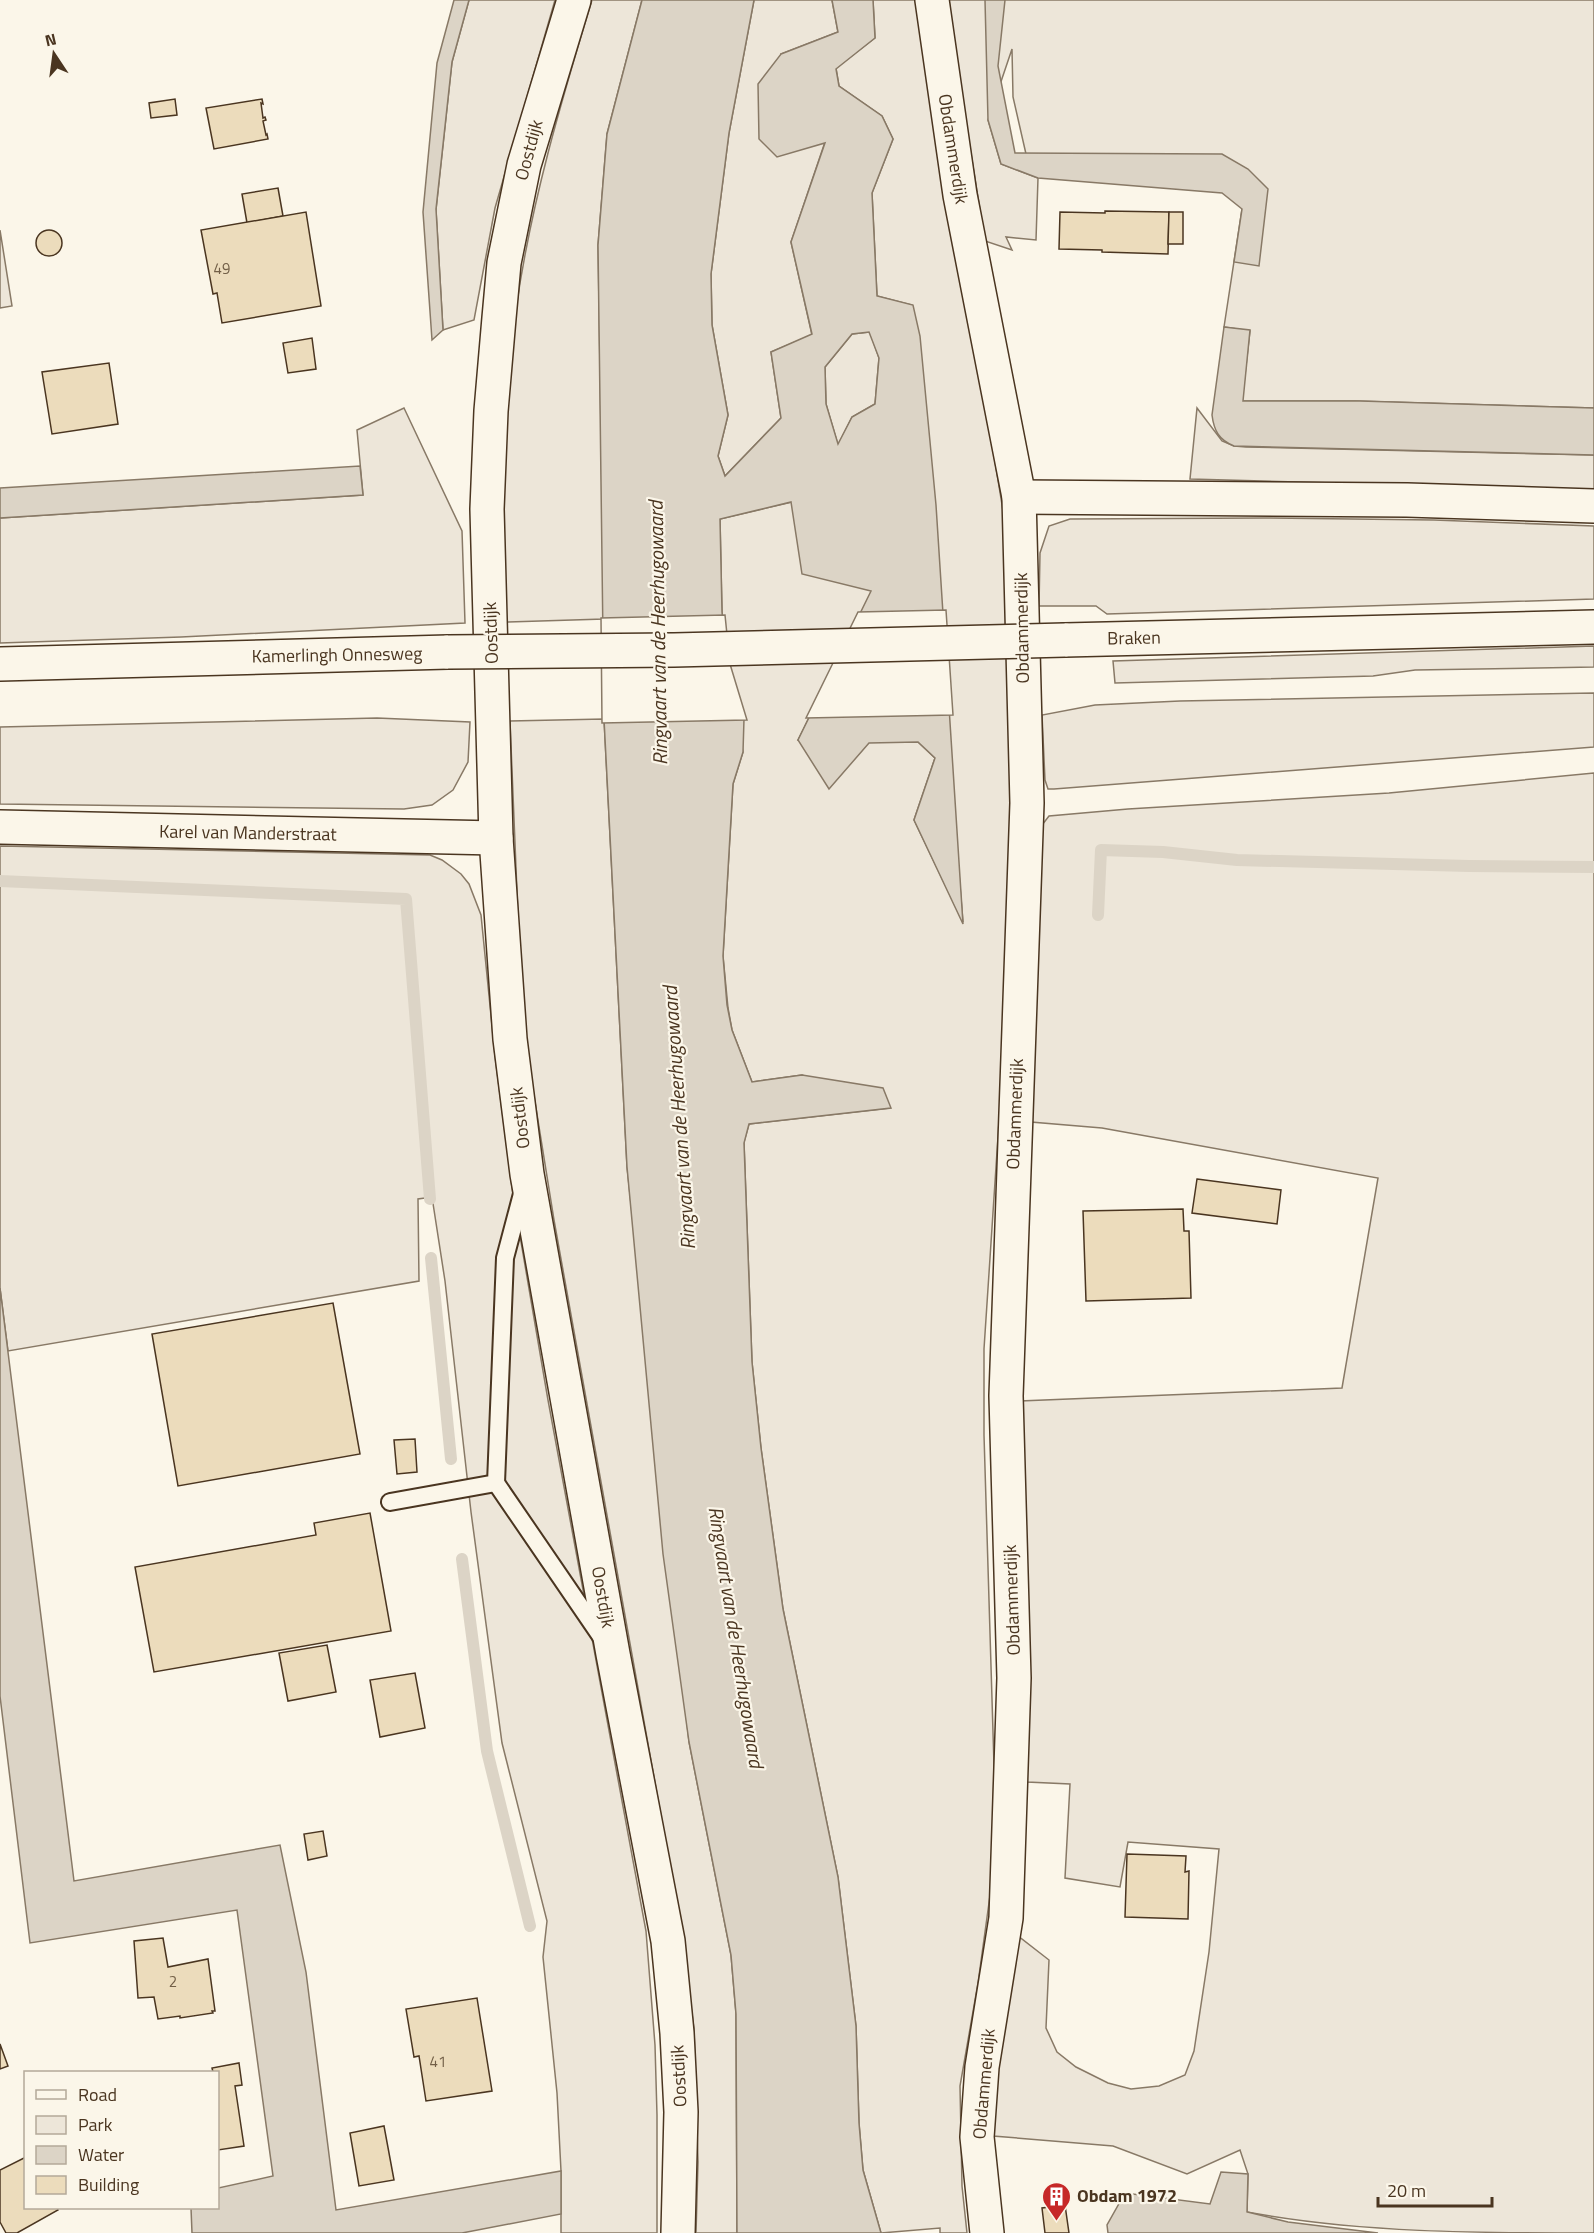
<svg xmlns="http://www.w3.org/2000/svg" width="1594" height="2233" viewBox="0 0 1594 2233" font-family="'Titillium Web',sans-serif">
  <rect width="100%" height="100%" fill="#fbf6e9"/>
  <g fill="#ede6d9" stroke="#887966" stroke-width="1.5">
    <path d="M469 0H555L495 208 474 320 443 330 436 210 452 62Z"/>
    <path d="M592 0H642L607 134 598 245 604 619 506 622C501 518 501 412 516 309 531 203 561 102 592 0Z"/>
    <path d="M754 0H832L838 32 781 54 825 142 791 242 812 335 771 352 781 418 725 476 718 456 728 415 712 325 711 274 729 133Z"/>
    <path d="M873 0H920L1005 523 1015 836 1002 1076 984 1349V1435L994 1765 992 1881 978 1983 960 2086 962 2186 967 2233H940V2228L881 2233 863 2170 859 2123 856 2026 838 1877 783 1609 761 1448 752 1362 744 1142 749 1124 890 1108 802 1075 752 1082 732 1030 728 1008 723 956 733 784 743 752 727 664 722 612 720 519 792 502 872 591 798 740 918 742 935 758 914 820 963 922 912 305 877 296 872 193 893 139 882 116 839 86 836 68 875 38Z"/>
    <path d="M949 0H1594V408L1355 401H1242L1250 331 1224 327 1242 209 1241 184 1026 154 1013 97 1012 49 988 120 1001 164 1038 178 1036 240 1006 237 1012 250 985 241 956 60Z"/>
    <path d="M0 230 12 306 0 308Z"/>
    <path d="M870 332 879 358 875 404 852 417 838 445 826 404 825 367 852 334Z"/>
    <path d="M404 408 462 531 465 623 181 637 0 643V518L363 495 357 430Z"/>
    <path d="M1197 408 1222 441 1234 446 1246 447 1594 455V490L1190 479Z"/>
    <path d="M1263 518 1434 520 1594 526V599L1107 614 1096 606H1039L1040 553 1049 526 1070 519Z"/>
    <path d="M1594 646V667L1415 670 1373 676 1115 683 1113 661Z"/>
    <path d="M1594 693V747L1054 789H1048L1045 780 1042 715 1095 705 1180 701Z"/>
    <path d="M377 718 470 722 468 762 453 790 432 805 404 809 0 804V727Z"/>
    <path d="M604 719 627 1167 689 1742 731 1955 736 2014 737 2233H696L698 2162 694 2029 680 1922 554 1220 527 1052 519 941 510 721Z"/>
    <path d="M1594 773V2233C1478 2233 1360 2233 1247 2212L1248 2174 1240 2150 1187 2174 1113 2146 993 2136 992 2079 1014 1970 1018 1936 1049 1960 1046 2028 1057 2052 1076 2067 1108 2083 1131 2089 1159 2086 1185 2075 1194 2051 1209 1952 1219 1849 1128 1842 1120 1887 1065 1878 1070 1784 1027 1782C1031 1654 1025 1529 1020 1401L1342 1388 1378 1178 1102 1128 1031 1122 1042 825 1049 816 1128 809 1389 793Z"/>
    <path d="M0 846 430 855 442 860 461 874 469 884 481 915 495 1056 513 1195 548 1400 646 1931 655 2045 657 2115V2233H561V2171L557 2093 543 1957 547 1921 502 1743 471 1512 445 1281 432 1197 418 1199 419 1281 8 1351 0 1288Z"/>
  </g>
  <g fill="#dcd4c6" stroke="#887966" stroke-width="1.5" fill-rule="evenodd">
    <path d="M454 0H469L452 62 436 209 443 330 432 340 423 212 437 63Z"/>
    <path d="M642 0H754L729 133 711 274 712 325 728 415 718 456 725 476 781 418 771 352 812 334 791 242 825 143 777 157 759 139 758 84 781 54 838 32 832 0H873L875 38 836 69 839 86 882 116 893 139 872 193 877 296 913 305 920 336 936 505 963 924 914 820 935 758 918 742 869 743 829 789 798 740 871 591 802 574 791 502 720 519 722 612 727 664 744 719 743 752 733 784 723 956 727 1005 732 1030 752 1082 802 1075 883 1088 891 1108 749 1124 744 1143 752 1362 761 1448 783 1609 838 1877 856 2026 859 2123 863 2170 881 2233H737L736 2014 731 1955 689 1742 663 1554 627 1167 604 719 598 245 607 134ZM869 332 879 358 875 404 852 417 838 444 826 404 825 367 852 334Z"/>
    <path d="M985 0H1005L998 66 1015 153 1222 154 1248 169 1268 189 1259 266 1234 262 1242 209 1222 193 1038 178 1001 164 988 120Z"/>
    <path d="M1224 327 1250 330 1243 401H1360L1594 408V455L1234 446C1219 440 1214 431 1212 415Z"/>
    <path d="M360 466 363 495 0 518V488Z"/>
    <path d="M0 1288 74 1881 280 1845 306 1972 336 2210 561 2171V2214L462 2233H192L191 2208H218V2188L273 2176 237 1910 30 1943 0 1696Z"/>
    <path d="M1221 2172 1248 2174 1247 2212 1288 2222 1378 2233H1108L1107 2225 1125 2193 1210 2204Z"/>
  </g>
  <g fill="#fbf6e9" stroke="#887966" stroke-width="1.5">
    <path d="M946 610 953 715 806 718 858 612Z"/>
    <path d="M725 615 730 664 747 720 602 723 601 618Z"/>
  </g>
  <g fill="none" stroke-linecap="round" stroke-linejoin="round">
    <g stroke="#dcd4c6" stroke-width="12">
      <path d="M0 881 406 899 430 1199"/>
      <path d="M1098 915 1101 850 1163 852 1237 860 1469 866 1594 867"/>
      <path d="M431 1258 451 1459"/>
      <path d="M462 1559 487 1751 530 1926"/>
    </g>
  </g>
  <g fill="#ecdcbc" stroke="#4a3520" stroke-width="1.5">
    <path d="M175 99 177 115 151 118 149 103Z"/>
    <path d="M262 99 263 104 261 103 263 118 265 117 266 120 263 121 266 135 267 134 268 139 214 149 206 108Z"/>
    <path d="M278 188 283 216 247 223 242 194Z"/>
    <path d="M1105 211 1169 212 1168 254 1102 252V250L1059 249 1060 212 1105 213Z"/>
    <path d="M306 212 321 306 222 323 217 293 213 294 201 230Z"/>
    <path d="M1169 212H1183V244H1168Z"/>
    <circle cx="49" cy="243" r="13"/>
    <path d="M312 338 316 369 288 373 283 343Z"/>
    <path d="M109 363 118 424 52 434 42 372Z"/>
    <path d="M1197 1179 1281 1190 1277 1224 1192 1213Z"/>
    <path d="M1183 1209 1184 1231H1189L1191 1298 1086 1301 1083 1211Z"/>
    <path d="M333 1303 360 1454 178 1486 152 1334Z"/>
    <path d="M415 1439 417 1472 397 1474 394 1440Z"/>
    <path d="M370 1513 391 1631 154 1672 135 1567 316 1535 314 1523Z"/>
    <path d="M327 1645 336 1692 288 1701 279 1653Z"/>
    <path d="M415 1673 425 1728 380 1737 370 1680Z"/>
    <path d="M323 1831 327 1856 308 1860 304 1834Z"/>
    <path d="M1127 1854 1186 1856 1185 1872 1189 1871 1188 1919 1125 1917Z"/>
    <path d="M163 1938 168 1967 208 1959 215 2011H212L213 2013 180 2018V2016L158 2019 154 1997 138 1998 134 1941Z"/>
    <path d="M477 1998 492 2091 426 2101 419 2056 414 2057 406 2009Z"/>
    <path d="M0 2044 8 2066 0 2069Z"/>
    <path d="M239 2063 242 2085 235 2086 244 2146 218 2150V2072H213L212 2068Z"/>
    <path d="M384 2126 394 2180 359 2186 350 2133Z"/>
    <path d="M26 2157V2208H57L58 2210 17 2233H6L0 2222V2170Z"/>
    <path d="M1065 2205 1069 2233H1045L1042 2208Z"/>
  </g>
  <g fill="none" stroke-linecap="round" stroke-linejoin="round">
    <defs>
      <g id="lane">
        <path d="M496 1483 602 1638"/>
        <path d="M390 1502 496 1483 505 1258 523 1190"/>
      </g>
      <g id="street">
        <path d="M574 0 524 165 504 263 499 318 491 411 487 509 496 838 510 1039 527 1174 613 1654 668 1941 677 2033 681 2112 678 2233"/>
        <path d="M932 0 960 195 1019 497 1027 803 1006 1396 1014 1678 1006 1918 982 2067 977 2137 987 2233"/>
        <path d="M1019 497 1407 500 1594 506"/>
        <path d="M0 827 496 838"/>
      </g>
      <g id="primary">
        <path d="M1065 640 1594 627"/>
        <path d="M0 664 448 652"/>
      </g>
    </defs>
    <use href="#lane" stroke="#4a3520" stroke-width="20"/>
    <use href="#street" stroke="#4a3520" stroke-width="36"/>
    <use href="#primary" stroke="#4a3520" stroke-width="36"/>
    <use href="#lane" stroke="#fbf6e9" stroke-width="16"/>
    <use href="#street" stroke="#fbf6e9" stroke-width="33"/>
    <use href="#primary" stroke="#fbf6e9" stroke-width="33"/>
    <defs>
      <path id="primary-bridge" d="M448 652 674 650 1065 640"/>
    </defs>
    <use href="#primary-bridge" stroke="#4a3520" stroke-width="36" stroke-linecap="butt"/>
    <use href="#primary-bridge" stroke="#fbf6e9" stroke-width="33"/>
  </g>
  <defs>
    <symbol id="building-pin" viewBox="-11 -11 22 30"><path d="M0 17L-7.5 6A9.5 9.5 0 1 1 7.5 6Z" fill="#c62828" stroke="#fbf6e9"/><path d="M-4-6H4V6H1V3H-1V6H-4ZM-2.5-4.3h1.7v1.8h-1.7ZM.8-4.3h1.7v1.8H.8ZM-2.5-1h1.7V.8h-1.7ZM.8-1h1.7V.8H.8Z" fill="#fff"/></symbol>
  </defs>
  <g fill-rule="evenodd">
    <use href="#building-pin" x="1040" y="2180" width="33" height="45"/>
  </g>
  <g text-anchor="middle" stroke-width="4.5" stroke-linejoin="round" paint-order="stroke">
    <g font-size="15" fill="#725f47">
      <text x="222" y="274">49</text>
      <text x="173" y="1987">2</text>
      <text x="438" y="2067">41</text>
    </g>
    <g font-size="18" fill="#4a3520" stroke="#fbf6e9">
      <text transform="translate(953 149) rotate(81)" y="6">Obdammerdijk</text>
      <text transform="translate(529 150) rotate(-75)" y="6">Oostdijk</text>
      <text transform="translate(1022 628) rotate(-91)" y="6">Obdammerdijk</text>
      <text transform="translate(491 633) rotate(-92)" y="6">Oostdijk</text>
      <text transform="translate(1134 638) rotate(-1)" y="6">Braken</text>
      <text transform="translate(337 655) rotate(-1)" y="6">Kamerlingh Onnesweg</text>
      <text transform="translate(248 833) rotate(1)" y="6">Karel van Manderstraat</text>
      <text transform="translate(1015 1114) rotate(-88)" y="6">Obdammerdijk</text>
      <text transform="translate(520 1118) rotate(-97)" y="6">Oostdijk</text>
      <text transform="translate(603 1597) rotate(80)" y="6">Oostdijk</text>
      <text transform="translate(1012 1600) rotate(-92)" y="6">Obdammerdijk</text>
      <text transform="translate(679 2076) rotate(-93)" y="6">Oostdijk</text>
      <text transform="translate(984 2084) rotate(-85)" y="6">Obdammerdijk</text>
    </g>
    <g font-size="18" font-weight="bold" fill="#4a3520" stroke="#fbf6e9" text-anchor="start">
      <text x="1077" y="2202">Obdam 1972</text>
    </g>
    <g font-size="20" font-style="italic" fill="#4a3520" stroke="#fbf6e9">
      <text transform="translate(658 633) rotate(-91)" y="7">Ringvaart van de Heerhugowaard</text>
      <text transform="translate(679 1118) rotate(-94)" y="7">Ringvaart van de Heerhugowaard</text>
      <text transform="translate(736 1637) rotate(81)" y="7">Ringvaart van de Heerhugowaard</text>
    </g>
  </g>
  <rect x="24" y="2071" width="195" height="138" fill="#fbf6e9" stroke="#b4a999" stroke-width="1.5"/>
  <rect x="36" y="2090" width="30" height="9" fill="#fbf6e9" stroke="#b4a999" stroke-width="1.5"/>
  <text x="78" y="2101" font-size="18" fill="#4a3520">Road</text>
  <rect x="36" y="2116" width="30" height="18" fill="#ede6d9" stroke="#b4a999" stroke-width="1.5"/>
  <text x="78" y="2131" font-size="18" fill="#4a3520">Park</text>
  <rect x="36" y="2146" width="30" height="18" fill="#dcd4c6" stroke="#b4a999" stroke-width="1.5"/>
  <text x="78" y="2161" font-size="18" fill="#4a3520">Water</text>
  <rect x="36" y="2176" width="30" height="18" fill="#ecdcbc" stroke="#b4a999" stroke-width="1.5"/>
  <text x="78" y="2191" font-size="18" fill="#4a3520">Building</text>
  <g transform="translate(54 54) rotate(347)" stroke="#fbf6e9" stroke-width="4.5" paint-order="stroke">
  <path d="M0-4.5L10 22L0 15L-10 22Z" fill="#4a3520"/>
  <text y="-9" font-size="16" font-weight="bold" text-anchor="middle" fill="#4a3520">N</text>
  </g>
  <path d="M1378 2197v9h114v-9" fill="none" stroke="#4a3520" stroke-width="3"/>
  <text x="1387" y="2197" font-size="18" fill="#4a3520" stroke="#fbf6e9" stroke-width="4.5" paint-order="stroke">20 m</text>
</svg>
